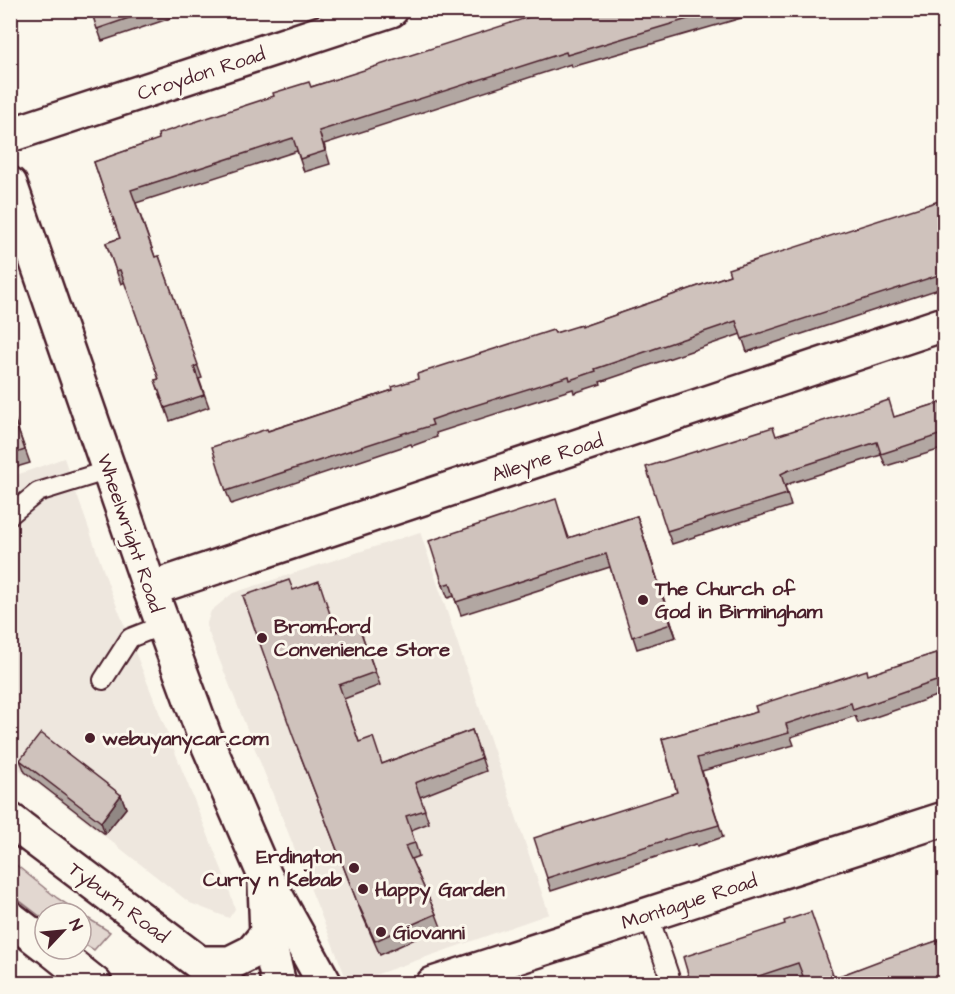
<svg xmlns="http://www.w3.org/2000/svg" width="955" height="994" viewBox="0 0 955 994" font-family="'Architects Daughter',sans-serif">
  <rect width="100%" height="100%" fill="#fbf7ec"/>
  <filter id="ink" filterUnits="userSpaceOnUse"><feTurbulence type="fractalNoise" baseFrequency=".0167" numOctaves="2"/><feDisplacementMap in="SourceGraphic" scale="12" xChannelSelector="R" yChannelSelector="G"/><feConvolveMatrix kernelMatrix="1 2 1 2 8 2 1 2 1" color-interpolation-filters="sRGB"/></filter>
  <g filter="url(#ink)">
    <g fill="#eee7de">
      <path d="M64 458 110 589 226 880 235 909 229 918 190 903 11 763V477Z"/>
      <path d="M420 532 549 914 352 983H348L206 626 211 611 233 593Z"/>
    </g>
    <g fill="#e2d7d0" stroke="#967b7e" stroke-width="1.5">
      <path d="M10 860 57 898 80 913H45V920L11 894Z"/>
      <path d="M81 914 110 932 94 950 81 942Z"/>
    </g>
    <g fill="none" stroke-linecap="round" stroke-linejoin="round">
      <defs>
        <g id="lane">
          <path d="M10 515 38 492 109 470"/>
          <path d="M103 680 130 638 163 625"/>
          <path d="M648 914 672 984"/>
        </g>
        <g id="street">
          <path d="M10 135 391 10"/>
          <path d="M10 184 150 589 204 735 265 876 325 984"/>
          <path d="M150 589 944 324"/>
          <path d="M265 884 267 934 279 984"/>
          <path d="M199 963H230L252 952 267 934"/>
          <path d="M433 984 944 819"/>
        </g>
        <g id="highway">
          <path d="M10 820 227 984"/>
          <path d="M10 918 45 945"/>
          <path d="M51 949 95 984"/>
        </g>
      </defs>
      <use href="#lane" stroke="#4a1f2b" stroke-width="22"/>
      <use href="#street" stroke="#4a1f2b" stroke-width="38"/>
      <use href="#highway" stroke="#4a1f2b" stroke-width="38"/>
      <use href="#lane" stroke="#fbf7ec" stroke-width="18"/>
      <use href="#street" stroke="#fbf7ec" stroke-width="33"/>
      <use href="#highway" stroke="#fbf7ec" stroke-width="33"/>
    </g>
    <g fill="#b2a7a2" stroke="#4a1f2b" stroke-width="1.5">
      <path d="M91 10H195L102 41Z"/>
      <path d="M562 10H769L572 67 571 64 324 144 330 164 304 172 297 151 136 203 155 257 159 256 202 378 199 379 209 407 170 421 155 380 159 379 125 282 121 284 106 243 120 238 94 162 311 87Z"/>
      <path d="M945 199V287L747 352 741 334 600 382 601 384 574 393 573 389 436 433 437 437 412 446 411 444 231 504 226 491 268 431 393 390 555 333 581 327 730 275Z"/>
      <path d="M945 401V448L886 466 881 455 791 483 785 486 791 506 672 544 667 531 776 436 895 417Z"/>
      <path d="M10 407 30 463 10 469Z"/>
      <path d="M560 512 569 538 637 516 676 637 637 649 610 567 461 615 454 596 448 598 443 585Z"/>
      <path d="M293 590 337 631 358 624 380 685 344 699 359 742 382 764 472 730 486 771 420 797 429 823 411 830 419 856 411 859 436 914 441 927 380 955 361 912 298 749Z"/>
      <path d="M945 650V693L858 723 855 716 791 737 794 745 702 771 723 837 697 846 696 844 551 891 547 878 677 792 662 739 757 712Z"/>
      <path d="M20 760 121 795 126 808 105 834 25 772Z"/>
      <path d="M785 924 834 978 945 938V984H806L803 976 779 984H691Z"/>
    </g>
    <g fill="#918884" stroke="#4a1f2b" stroke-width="1.5">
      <path d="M637 516 641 529 676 637 671 624Z"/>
      <path d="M121 795 126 808 105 834 101 822Z"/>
    </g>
    <g fill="#cfc2bc" stroke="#4a1f2b" stroke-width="1.5">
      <path d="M91 10H152L97 29Z"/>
      <path d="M562 10H718L567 55 566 52 319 131 325 151 300 159 293 138 131 190 155 257 159 256 198 365 194 367 204 395 165 408 155 380 159 379 120 270 116 271 106 243 120 238 94 162 159 139 158 134 274 96 273 93 309 82 311 87 548 11 549 14Z"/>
      <path d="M945 199V273L742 339 736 321 595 369 596 371 570 380 569 376 457 411 431 420 433 425 407 433V432L226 491 212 447 267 429 268 431 302 420 393 390 392 387 418 379 417 374 553 330 555 333 581 325V327L730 275 728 269Z"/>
      <path d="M889 400 894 417 945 401V433L881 454 877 442 787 471 781 474 787 494 667 531 646 467 773 427 776 436Z"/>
      <path d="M10 407 25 450 10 455Z"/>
      <path d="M556 499 568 538 637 516 671 624 632 637 606 554 456 602 450 583 443 585 429 541Z"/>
      <path d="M289 580 293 590 319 581 336 632 358 624 375 672 339 685 359 742 373 737 382 764 472 730 481 758 415 783 425 810 406 816 415 843 405 846 436 914 375 941 356 899 293 736 243 596Z"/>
      <path d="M945 650V687L942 679 853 710 851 703 786 724 789 733 697 758 719 825 692 833 691 832 547 878 534 838 677 792 662 739 757 712 755 706 867 670 868 675Z"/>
      <path d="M41 733 121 795 101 822 20 760Z"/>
      <path d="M811 912 834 978 884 959 945 938V980L933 984H913L912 978 898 984H806L798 963 735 984H691L683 957 785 924 784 921Z"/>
      <path d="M10 971 28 984H10Z"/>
    </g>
  </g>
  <g fill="#4a1f2b" stroke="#fbf7ec" stroke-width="2">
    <circle cx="643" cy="600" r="6"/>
    <circle cx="262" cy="638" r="6"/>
    <circle cx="90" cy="738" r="6"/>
    <circle cx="354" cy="868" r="6"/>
    <circle cx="363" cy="889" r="6"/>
    <circle cx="381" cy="932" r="6"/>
  </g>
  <g text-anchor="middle" stroke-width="6" stroke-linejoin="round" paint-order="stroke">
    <g font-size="20" fill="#4a1f2b" stroke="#fbf7ec">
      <text transform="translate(201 73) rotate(-18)" y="7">Croydon Road</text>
      <text transform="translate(547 457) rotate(-18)" y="7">Alleyne Road</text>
      <text transform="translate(131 533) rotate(71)" y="7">Wheelwright Road</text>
      <text transform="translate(689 901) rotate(-18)" y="7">Montague Road</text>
      <text transform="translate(119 902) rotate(37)" y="7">Tyburn Road</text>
    </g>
    <g font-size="20" font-weight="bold" fill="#4a1f2b" stroke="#fbf7ec" text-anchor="start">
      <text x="655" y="595">The Church of<tspan x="655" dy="23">God in Birmingham</tspan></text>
      <text x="274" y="633">Bromford<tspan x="274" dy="23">Convenience Store</tspan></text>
      <text x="102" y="745">webuyanycar.com</text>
      <text x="342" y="863" text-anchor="end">Erdington<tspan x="342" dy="23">Curry n Kebab</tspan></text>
      <text x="375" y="896">Happy Garden</text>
      <text x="393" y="939">Giovanni</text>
    </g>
  </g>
  <rect width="955" height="994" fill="none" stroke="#fbf7ec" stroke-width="36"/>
  <rect x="18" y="18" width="919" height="958" fill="none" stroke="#4a1f2b" stroke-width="2" filter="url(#ink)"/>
  <g transform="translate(63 931) rotate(64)"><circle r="28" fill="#fbf7ec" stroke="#b4a19f" stroke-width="1.5"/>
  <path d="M0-4.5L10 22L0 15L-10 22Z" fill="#4a1f2b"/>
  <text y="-9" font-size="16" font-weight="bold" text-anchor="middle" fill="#4a1f2b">N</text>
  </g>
</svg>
